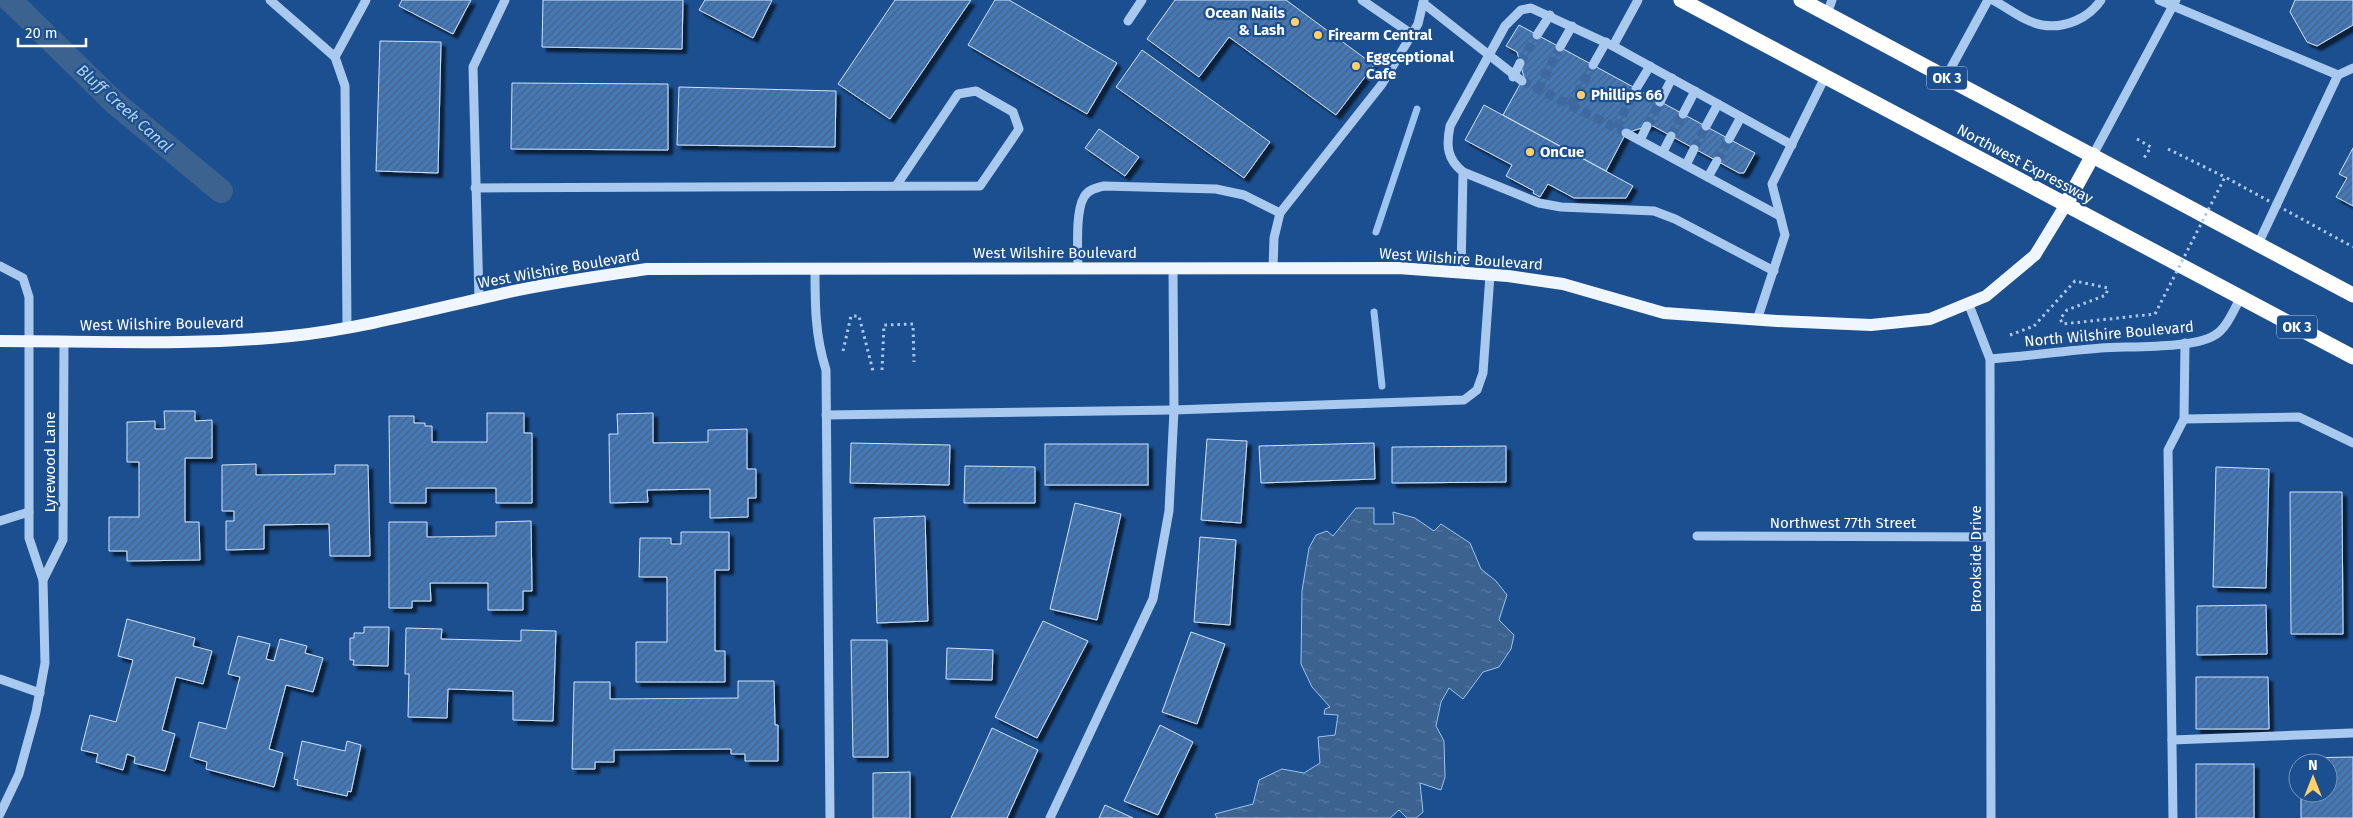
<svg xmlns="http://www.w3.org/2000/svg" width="2353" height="818" viewBox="0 0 2353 818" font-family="'Fira Sans',sans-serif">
  <defs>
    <pattern id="water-ripples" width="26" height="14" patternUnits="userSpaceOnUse" patternTransform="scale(1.25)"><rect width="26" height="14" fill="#3c6290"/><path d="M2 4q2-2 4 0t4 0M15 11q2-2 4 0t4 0" fill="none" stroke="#597aa1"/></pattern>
    <pattern id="building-hatch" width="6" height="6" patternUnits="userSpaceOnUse" patternTransform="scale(1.25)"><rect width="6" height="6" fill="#4478b7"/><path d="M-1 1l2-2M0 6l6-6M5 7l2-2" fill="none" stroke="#486282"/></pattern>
    <filter id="shadow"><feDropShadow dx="4.5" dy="4.5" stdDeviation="1" flood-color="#0009"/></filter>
  </defs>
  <rect width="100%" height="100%" fill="#1b4f8f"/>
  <path fill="url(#water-ripples)" stroke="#9cc4f0" d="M1356 508H1374V524H1394L1393 512 1415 518 1434 531 1441 524 1470 543 1481 569 1496 581 1507 595 1499 620 1514 635 1511 649 1499 667 1483 672 1463 699 1449 688 1441 702 1436 726 1444 741 1445 777 1441 790 1420 783 1423 812 1416 818H1407L1399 810 1390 818H1217L1215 814 1253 804 1259 780 1282 769 1304 773 1320 763 1318 737 1335 735 1338 715 1324 714 1325 709 1330 707 1312 687 1301 664 1302 591 1309 548 1316 535 1327 531 1333 536Z"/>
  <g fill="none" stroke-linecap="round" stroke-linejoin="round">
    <g stroke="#9cc4f0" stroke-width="7">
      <path d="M1376 232 1417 109"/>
      <path d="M1374 312 1382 386"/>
    </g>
    <path stroke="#3c6290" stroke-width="24" d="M10 0 114 102 221 191"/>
  </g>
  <g fill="url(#building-hatch)" stroke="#cfe3fa" filter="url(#shadow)">
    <path d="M402 0H471L453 34 399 6Z"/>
    <path d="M543 0H683L682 49 542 47Z"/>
    <path d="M705 0H772L753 38 699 10Z"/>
    <path d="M895 0H971L890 119 838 84Z"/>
    <path d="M995 0H1009L1117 63 1087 114 968 45Z"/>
    <path d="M1175 0H1286L1374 65 1336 115 1229 37 1199 77 1147 39Z"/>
    <path d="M2295 0H2353V25L2317 46 2307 42 2290 12Z"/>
    <path d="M1519 25 1755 153 1744 173H1739L1651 125 1626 133 1606 171 1503 115 1524 77 1517 52 1506 46Z"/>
    <path d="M380 41 441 42 438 173 376 171Z"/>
    <path d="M1142 50 1270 142 1244 178 1116 87Z"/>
    <path d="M512 83 668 84V150L511 149Z"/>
    <path d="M679 87 836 91 835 147 677 145Z"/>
    <path d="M1484 105 1633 186 1626 198H1574L1548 184 1540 197 1533 193 1534 191 1506 176 1512 165 1465 140Z"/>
    <path d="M1099 129 1139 157 1125 176 1085 148Z"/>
    <path d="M2353 148V206L2336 197 2347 178 2339 174Z"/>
    <path d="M164 411H195V421L212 420V458H185V522H199L200 560 127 561V551H109V517H139V462H127V422L155 421V429H165Z"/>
    <path d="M487 413H524V433H532V503H496V488H426V503H390L389 416H414V423H425V426H432V442H487Z"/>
    <path d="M653 413V443L708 442V430L747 429V469H756V498H748V517L710 518V489L647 490 648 502 610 503 609 434H618L617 414Z"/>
    <path d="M1207 439 1247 441 1241 523 1201 520Z"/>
    <path d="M851 443 950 445 949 485 850 483Z"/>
    <path d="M1374 443 1375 479 1261 483 1259 446Z"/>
    <rect x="1045" y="444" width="103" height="41"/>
    <path d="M1506 446V482L1392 483V447Z"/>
    <path d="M256 464V475L335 474V465H368L370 556H330L329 524 264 525V549L226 550V521H234V511H222V465Z"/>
    <path d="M965 466 1035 467V503H964Z"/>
    <path d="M2216 467 2269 469 2266 588 2213 587Z"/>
    <path d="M2290 492H2342L2343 634H2291Z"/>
    <path d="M1075 503 1121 514 1097 620 1050 609Z"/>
    <path d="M925 516 928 621 877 623 874 518Z"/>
    <path d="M531 521 532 591H523V610H488V583H430L431 601H412V608H389V522H427V537L496 536V522Z"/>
    <path d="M681 532H729V570H715V651H725V682H636V642H667V577H639L640 538H671V544H681Z"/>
    <path d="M1200 537 1236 540 1230 625 1194 622Z"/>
    <path d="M2266 605 2267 654 2197 655V606Z"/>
    <path d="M127 619 195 638 193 646 212 651 203 684 176 677 162 730 175 734 165 771 134 763 135 757 127 754 123 770 96 762 98 754 81 750 90 715 116 722 133 660 118 656Z"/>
    <path d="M1043 621 1088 641 1037 738 995 717Z"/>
    <path d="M364 627H389L388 666 353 665 354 660H350V638H354V633H364Z"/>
    <path d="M406 628 442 629 441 639 521 641V630L556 631 553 721 513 720V691L448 689 447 718 408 717 409 674H405Z"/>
    <path d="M1191 632 1225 644 1197 724 1162 712Z"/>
    <path d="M238 636 270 644 266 659 274 661 280 639 307 646 305 653 323 658 313 692 286 685 269 749 283 753 274 787 206 769 207 762 190 757 199 722 226 729 240 677 228 674Z"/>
    <path d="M851 640H887L888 757H853Z"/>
    <path d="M947 648 993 650 992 680 946 679Z"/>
    <path d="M2196 677H2268L2269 729H2196Z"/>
    <path d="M738 681H774L775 725H778V761H745V754H731V749L614 750V762H595V769H572L574 682H610V699L738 698Z"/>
    <path d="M1160 725 1193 742 1158 815 1124 801Z"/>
    <path d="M992 728 1038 750 1007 818H951Z"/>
    <path d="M302 741 345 751 347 741 361 745 351 792 348 791 347 796 297 785 298 780 294 779Z"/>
    <path d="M2353 757V818H2301V793H2328V763H2300V758Z"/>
    <rect x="2196" y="764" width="58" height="54"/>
    <path d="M910 772V818H873V773Z"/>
    <path d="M1105 805 1133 818H1099Z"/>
  </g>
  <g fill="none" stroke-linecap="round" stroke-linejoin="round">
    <g stroke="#3d69a0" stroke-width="9" stroke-dasharray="9 4.5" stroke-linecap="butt">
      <path d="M1520 63 1537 35"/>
      <path d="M1522 81 1626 133"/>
      <path d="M1538 90 1560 47"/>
      <path d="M1570 106 1593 65"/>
      <path d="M1647 126 1660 102"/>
      <path d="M1616 128 1636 89"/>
      <path d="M1671 136 1683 114"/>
      <path d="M1694 149 1706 126"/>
      <path d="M1717 161 1729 139"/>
    </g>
    <g stroke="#a9c9ee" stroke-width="3" stroke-dasharray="2.5 4" stroke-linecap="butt">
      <path d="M2137 139 2151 147 2144 158"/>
      <path d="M2168 149 2225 177"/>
      <path d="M2010 335 2034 326"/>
      <path d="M843 351 851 316H859L873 371"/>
      <path d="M882 370 884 325 913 324 914 362"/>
    </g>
    <g stroke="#a9c9ee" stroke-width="9">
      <path d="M270 0 335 57 366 0"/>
      <path d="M1362 0 1413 35"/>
      <path d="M1424 0 1423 3 1522 81"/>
      <path d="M1638 0 1613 46 1792 145"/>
      <path d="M1993 0C2008 8 2025 22 2042 25 2065 29 2089 18 2101 0"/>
      <path d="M2159 0 2338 75 2353 68"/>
      <path d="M1827 14 1832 0"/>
      <path d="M1128 21 1142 0"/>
      <path d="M1537 35 1550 15"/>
      <path d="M1560 47 1572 26"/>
      <path d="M335 57 345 86 347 328"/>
      <path d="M1593 65 1606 42"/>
      <path d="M1513 77 1520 63"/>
      <path d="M1946 77 1988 0"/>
      <path d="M1636 89 1650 66"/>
      <path d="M1660 102 1672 78"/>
      <path d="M1683 114 1695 91"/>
      <path d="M1706 126 1718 104"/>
      <path d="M1626 133 1780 216"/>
      <path d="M1729 139 1741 117"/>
      <path d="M1640 140 1647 126"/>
      <path d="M1663 152 1671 136"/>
      <path d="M2093 155 2176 0"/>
      <path d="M1686 165 1694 149"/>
      <path d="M1463 172 1539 203 1561 207 1654 211 1675 219 1774 271"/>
      <path d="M1708 177 1717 161"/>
      <path d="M475 188 980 186 1019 129 1013 112 976 91 958 94 896 186"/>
      <path d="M2258 244 2338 75"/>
      <path d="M0 266 23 278 29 297V538L43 580 45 663 36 712 19 774 0 814"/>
      <path d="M815 269C815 304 815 336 826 370L830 818"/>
      <path d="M1078 269C1078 251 1075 212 1084 197 1088 190 1095 188 1104 186L1216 189 1244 195 1280 213"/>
      <path d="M1273 269 1274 238 1280 213 1382 84 1418 24 1423 3"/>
      <path d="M1461 273 1463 172C1447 159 1446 146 1450 126L1505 26 1521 10 1531 8 1613 46"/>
      <path d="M479 299 473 67 505 0"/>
      <path d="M1969 305 1990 359 1991 818"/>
      <path d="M1757 320 1785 235 1772 184 1825 77"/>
      <path d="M2185 343 2184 419 2299 417 2353 443"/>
      <path d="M1990 359C2027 356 2064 351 2101 348 2128 346 2194 349 2215 335 2227 328 2234 309 2241 297"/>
      <path d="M826 415 1174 410 1464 400 1477 390 1483 373 1490 275"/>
      <path d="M0 521 29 512"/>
      <path d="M1697 536 1990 537"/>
      <path d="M43 580 63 540 64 341"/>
      <path d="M0 679 40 693"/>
      <path d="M2172 740 2352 733"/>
      <path d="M1050 818 1153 599 1169 511 1174 410 1173 269"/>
      <path d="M2173 818 2168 450 2184 419"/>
    </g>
    <path stroke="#f0f6ff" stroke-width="12" d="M0 341C97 341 194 346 291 336 365 328 436 308 509 292 555 282 601 276 647 269L1398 268 1508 276 1563 284 1664 313 1777 321 1871 325 1930 319 1986 296 2035 255 2065 206"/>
    <g stroke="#fff" stroke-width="15">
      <path d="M1681 0 2353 357"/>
      <path d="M1801 0 2353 295"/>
      <path d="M2065 206 2093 155"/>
    </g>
    <path stroke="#a9c9ee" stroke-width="3" stroke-dasharray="2.5 4" stroke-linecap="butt" d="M2034 326 2075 281 2108 288 2106 295 2067 310 2060 319 2063 324 2155 314 2225 177 2353 247"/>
  </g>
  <g fill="#ffd166" stroke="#1b4f8f" stroke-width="2">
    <circle cx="1295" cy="22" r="5"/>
    <circle cx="1318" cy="35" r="5"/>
    <circle cx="1356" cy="66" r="5"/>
    <circle cx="1581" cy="95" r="5"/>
    <circle cx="1530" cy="152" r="5"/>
  </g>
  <g text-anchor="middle" stroke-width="4.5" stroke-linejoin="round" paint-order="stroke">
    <g fill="#1b4f8f" stroke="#bbcadd" stroke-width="1">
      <rect x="1927" y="66.5" width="40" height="23" rx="4"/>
      <rect x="2277" y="315.5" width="40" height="23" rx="4"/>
    </g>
    <g font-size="14" font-weight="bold" fill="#fff">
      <text x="1947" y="83">OK 3</text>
      <text x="2297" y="332">OK 3</text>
    </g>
    <g font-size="15" font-weight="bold" fill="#fff" stroke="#1b4f8f" text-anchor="start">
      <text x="1285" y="18" text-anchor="end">Ocean Nails<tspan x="1285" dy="17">&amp; Lash</tspan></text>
      <text x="1328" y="40">Firearm Central</text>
      <text x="1366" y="62">Eggceptional<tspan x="1366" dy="17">Cafe</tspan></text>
      <text x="1591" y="100">Phillips 66</text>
      <text x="1540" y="157">OnCue</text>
    </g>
    <g font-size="15" fill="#fff" stroke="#1b4f8f">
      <text transform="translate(2025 164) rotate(28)" y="5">Northwest Expressway</text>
      <text x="1055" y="258">West Wilshire Boulevard</text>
      <text transform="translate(1461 259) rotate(4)" y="5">West Wilshire Boulevard</text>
      <text transform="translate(559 269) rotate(-10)" y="5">West Wilshire Boulevard</text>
      <text transform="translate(162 324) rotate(-1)" y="5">West Wilshire Boulevard</text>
      <text transform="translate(2109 334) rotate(-5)" y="5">North Wilshire Boulevard</text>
      <text transform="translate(50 462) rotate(-90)" y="5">Lyrewood Lane</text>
      <text x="1843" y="528">Northwest 77th Street</text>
      <text transform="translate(1976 559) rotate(-90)" y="5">Brookside Drive</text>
    </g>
    <g font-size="16" font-style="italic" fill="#b5d3f5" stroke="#1b4f8f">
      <text transform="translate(125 108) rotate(42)" y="6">Bluff Creek Canal</text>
    </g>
  </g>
  <g transform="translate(2313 778)"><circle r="24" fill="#1b4f8f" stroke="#7695bc"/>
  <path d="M0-4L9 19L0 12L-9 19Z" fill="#ffd166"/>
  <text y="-8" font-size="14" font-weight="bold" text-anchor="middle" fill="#ffffff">N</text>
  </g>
  <path d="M18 38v8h68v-8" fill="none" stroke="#ffffff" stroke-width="2.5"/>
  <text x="25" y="38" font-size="15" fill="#ffffff" stroke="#1b4f8f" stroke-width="4" paint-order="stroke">20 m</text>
</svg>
